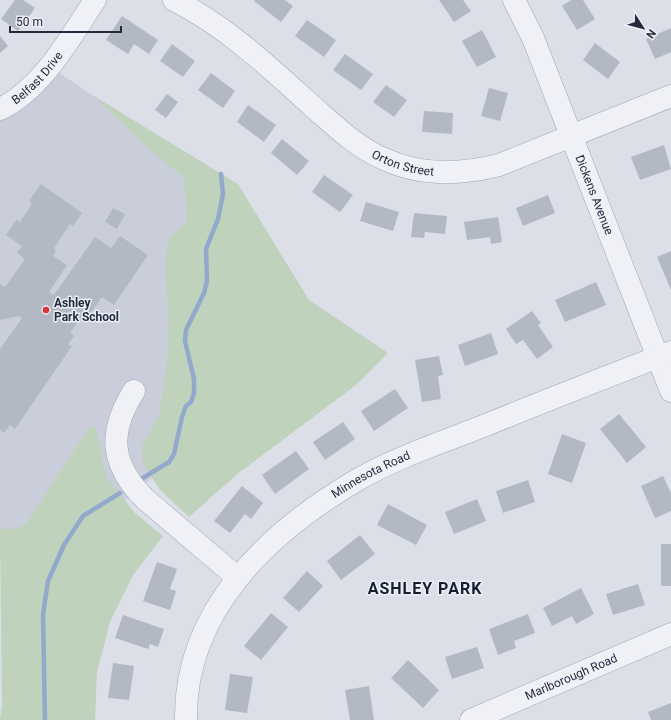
<svg xmlns="http://www.w3.org/2000/svg" width="671" height="720" viewBox="0 0 671 720" font-family="Roboto,sans-serif">
  <rect width="100%" height="100%" fill="#dcdfe8"/>
  <path fill="#caceda" d="M52 68 232 189 267 381 122 503 0 559V113Z"/>
  <g fill="#bfd2bc">
    <path d="M94 96 238 184 309 300 388 353 356 385 236 475 189 517 161 491 143 464 142 445 159 416 167 363 169 326 165 264 169 238 187 221 184 178 140 141Z"/>
    <path d="M90 426 96 428 106 477 135 513 163 536 133 575 110 622 97 672 95 720H0L2 705 0 529H15L26 524Z"/>
  </g>
  <g fill="none" stroke-linecap="round" stroke-linejoin="round">
    <g stroke="#93a9cc" stroke-width="4.5">
      <path d="M138 481 169 462 174 454 182 417 186 406 191 402 194 393V379L185 341 186 330 204 293 207 281 206 249 218 219 223 194 221 174"/>
      <path d="M45 720 43 615 48 581 64 545 83 516 120 493"/>
    </g>
  </g>
  <g fill="#b3b8c5">
    <path d="M15 0H23L35 8 18 31 1 19Z"/>
    <path d="M255 0H285L293 6 281 22 254 1Z"/>
    <path d="M439 0H463L471 11 454 22Z"/>
    <path d="M571 0H583L595 19 577 30 562 6Z"/>
    <path d="M122 16 158 40 149 54 134 44 128 54 106 40Z"/>
    <path d="M307 20 336 40 324 57 295 36Z"/>
    <path d="M671 28V52L655 59 646 39Z"/>
    <path d="M482 30 496 57 477 67 462 41Z"/>
    <path d="M0 36 8 46 0 53Z"/>
    <path d="M595 43 620 62 608 79 583 60Z"/>
    <path d="M172 44 195 61 183 77 160 61Z"/>
    <path d="M345 54 373 74 361 90 333 70Z"/>
    <path d="M211 73 235 91 223 108 198 90Z"/>
    <path d="M386 85 407 100 394 117 373 102Z"/>
    <path d="M489 88 508 93 500 121 481 116Z"/>
    <path d="M167 94 178 102 166 118 155 110Z"/>
    <path d="M248 105 276 125 264 142 237 122Z"/>
    <path d="M424 111 453 113 452 134 422 132Z"/>
    <path d="M282 139 309 161 297 175 271 153Z"/>
    <path d="M664 145 671 169 640 180 631 157Z"/>
    <path d="M324 175 353 195 340 212 312 192Z"/>
    <path d="M41 184 82 213 73 226 70 224 54 248 56 250 53 256 67 265 49 292 54 295 95 237 111 248 120 236 148 255 114 305 102 297 85 321 76 316 73 320 77 323 70 333 74 336 68 344 72 346 15 429 10 425 4 433 0 430V349L22 318 19 316 0 320V284L5 287 25 259 17 253 22 246 6 235 17 219 20 222 32 204 29 201Z"/>
    <path d="M548 195 555 213 523 226 516 208Z"/>
    <path d="M366 202 399 212 393 231 360 221Z"/>
    <path d="M113 208 125 214 117 229 105 222Z"/>
    <path d="M414 213 447 216 445 234 425 232 424 238 411 237Z"/>
    <path d="M498 217 502 242 491 244 490 237 467 240 464 222Z"/>
    <path d="M671 251V290L657 257Z"/>
    <path d="M596 282 606 305 565 322 555 300Z"/>
    <path d="M532 311 541 323 538 325 553 347 537 359 523 340 516 344 506 329Z"/>
    <path d="M491 333 498 354 465 366 458 345Z"/>
    <path d="M439 356 443 375 438 376 441 399 422 402 415 360Z"/>
    <path d="M395 389 408 408 374 431 361 411Z"/>
    <path d="M619 414 646 447 627 463 600 429Z"/>
    <path d="M343 422 355 439 325 460 313 442Z"/>
    <path d="M562 434 586 443 572 483 548 474Z"/>
    <path d="M296 451 309 469 275 494 262 475Z"/>
    <path d="M663 476 671 493V511L655 518 641 486Z"/>
    <path d="M528 480 535 502 503 513 496 491Z"/>
    <path d="M242 486 263 503 251 519 245 514 230 533 214 521Z"/>
    <path d="M477 499 486 521 454 534 445 512Z"/>
    <path d="M388 504 427 525 416 545 377 525Z"/>
    <path d="M360 535 375 554 341 580 327 561Z"/>
    <rect x="661" y="544" width="10" height="42"/>
    <path d="M157 562 177 569 170 589 176 591 170 610 143 601Z"/>
    <path d="M307 571 323 586 299 612 283 598Z"/>
    <path d="M638 584 645 605 613 615 606 594Z"/>
    <path d="M581 588 594 614 576 624 572 616 552 626 543 608Z"/>
    <path d="M271 613 288 627 261 660 244 646Z"/>
    <path d="M528 614 535 633 514 641 516 648 498 655 489 629Z"/>
    <path d="M123 615 164 629 158 647 150 644 148 649 115 638Z"/>
    <path d="M477 647 484 668 452 679 445 657Z"/>
    <path d="M408 660 439 690 423 708 391 678Z"/>
    <path d="M113 663 134 666 129 700 108 698Z"/>
    <path d="M230 674 253 677 247 713 225 710Z"/>
    <path d="M369 686 374 720H350L345 690Z"/>
    <path d="M671 703V720H651L648 712Z"/>
  </g>
  <g fill="none" stroke-linecap="round" stroke-linejoin="round">
    <defs>
      <g id="minor">
        <path id="s1" d="M174 0C227 27 268 66 311 105 334 125 356 147 384 159 421 176 460 175 499 165L671 96"/>
        <path id="s2" d="M514 0 533 38 671 391"/>
        <path id="s3" d="M0 109C42 89 70 38 95 0"/>
        <path d="M134 391C108 432 110 464 145 499L238 578"/>
        <path id="s4" d="M186 720C184 610 269 532 357 480 397 457 443 442 486 425 547 400 609 376 671 352"/>
        <path id="s5" d="M471 720 671 634"/>
      </g>
    </defs>
    <use href="#minor" stroke="#a1a5b2" stroke-width="23"/>
    <use href="#minor" stroke="#eff1f6" stroke-width="22"/>
  </g>
  <circle fill="#da333b" stroke="#ebeef5" stroke-width="1.5" cx="46" cy="310" r="4"/>
  <g text-anchor="middle" stroke-width="3" stroke-linejoin="round" paint-order="stroke">
    <g font-size="12" fill="#242b3f" stroke="#ebeef5">
      <text dy="4" stroke="none"><textPath href="#s3" startOffset="49">Belfast Drive</textPath></text>
      <text dy="4" stroke="none"><textPath href="#s1" startOffset="284">Orton Street</textPath></text>
      <text dy="4" stroke="none"><textPath href="#s2" startOffset="211">Dickens Avenue</textPath></text>
      <text dy="4" stroke="none"><textPath href="#s4" startOffset="324">Minnesota Road</textPath></text>
      <text dy="4" stroke="none"><textPath href="#s5" startOffset="109">Marlborough Road</textPath></text>
    </g>
    <g font-size="12" font-weight="bold" fill="#242b3f" stroke="#ebeef5" text-anchor="start">
      <text x="54" y="307">Ashley<tspan x="54" dy="14">Park School</tspan></text>
    </g>
    <g font-size="16" font-weight="bold" letter-spacing="1" fill="#171d30" stroke="#ebeef5">
      <text x="425" y="594">ASHLEY PARK</text>
    </g>
  </g>
  <g transform="translate(643 28) rotate(126)" stroke="#ebeef5" stroke-width="3" paint-order="stroke">
  <path d="M0-3L7 15L0 10L-7 15Z" fill="#242b3f"/>
  <text y="-6" font-size="11" font-weight="bold" text-anchor="middle" fill="#242b3f">N</text>
  </g>
  <path d="M10 26v6h111v-6" fill="none" stroke="#242b3f" stroke-width="2"/>
  <text x="16" y="26" font-size="12" fill="#242b3f" stroke="#ebeef5" stroke-width="3" paint-order="stroke">50 m</text>
</svg>
